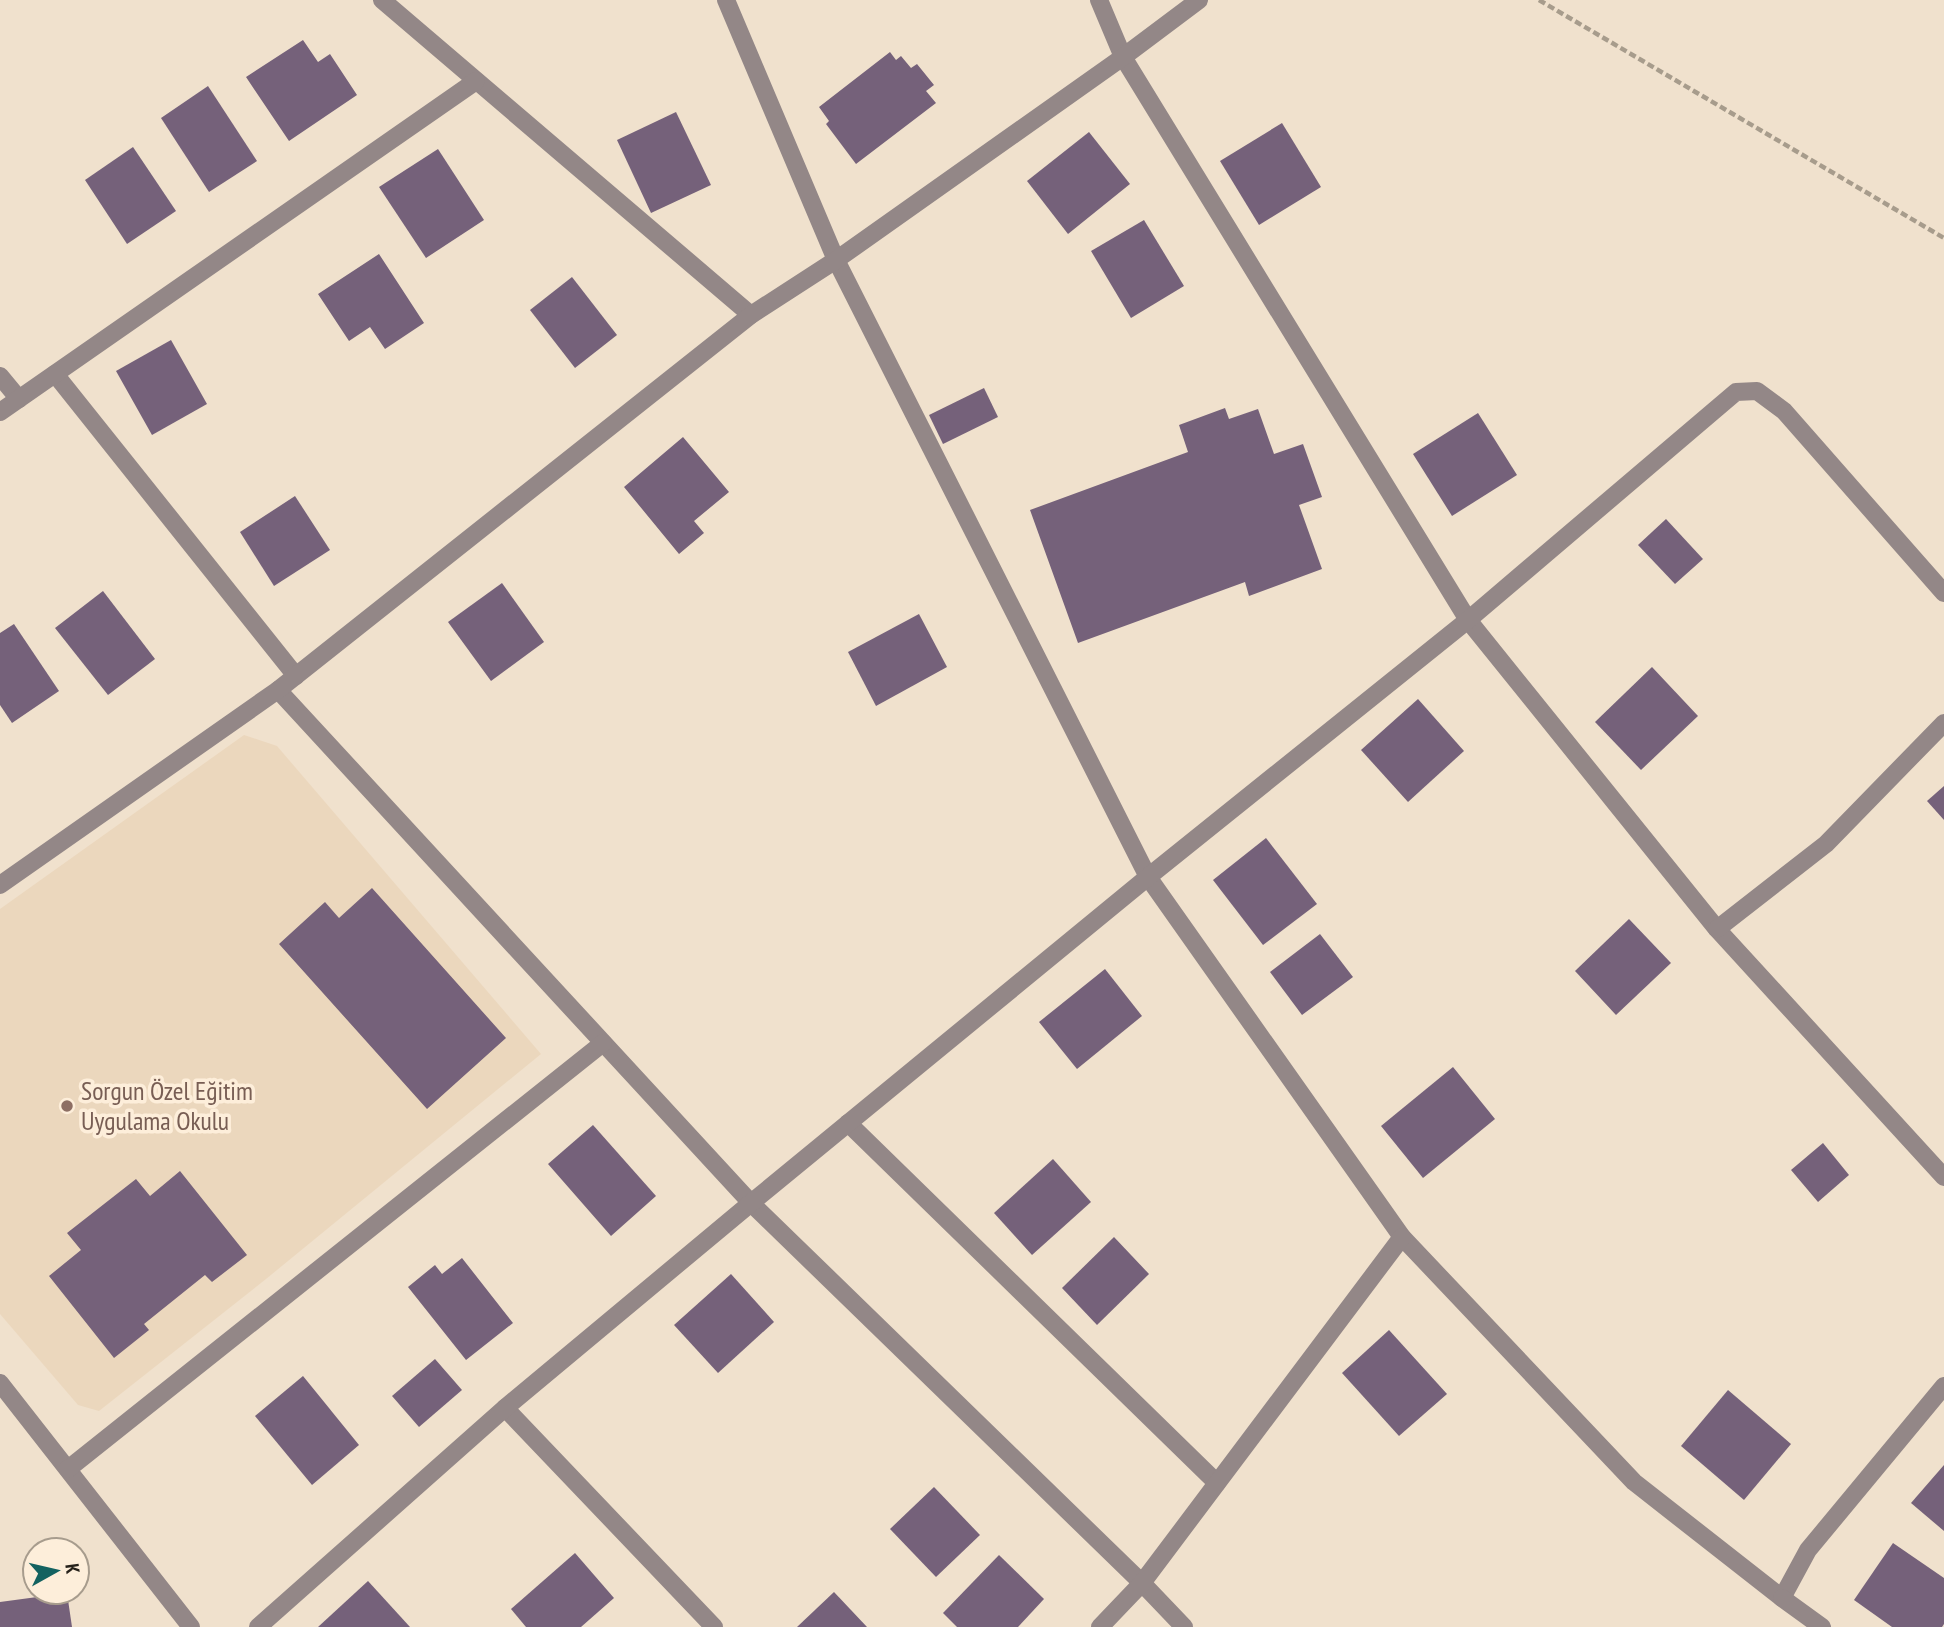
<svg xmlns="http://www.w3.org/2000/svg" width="1944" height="1627" viewBox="0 0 1944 1627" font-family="'PT Sans Narrow',sans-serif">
  <rect width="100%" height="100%" fill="#f0e1cd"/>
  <path fill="#ebd7bd" d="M244 735 277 746 541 1054 266 1279 99 1411 78 1405 0 1314V909Z"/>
  <g fill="#75617a">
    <path d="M303 40 318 62 330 54 357 95 289 141 246 77Z"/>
    <path d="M890 52 896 60 901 56 911 68 917 64 934 85 926 91 936 103 856 164 826 124 829 121 819 107Z"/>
    <path d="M208 86 257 161 209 192 161 118Z"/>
    <path d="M676 112 711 185 651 213 617 140Z"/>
    <path d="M1282 123 1321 187 1259 225 1220 161Z"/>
    <path d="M1089 132 1130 184 1068 234 1027 181Z"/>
    <path d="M133 147 176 211 127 244 85 180Z"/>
    <path d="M438 149 484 220 426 258 379 187Z"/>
    <path d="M1144 220 1184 286 1131 318 1091 251Z"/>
    <path d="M379 254 424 323 385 349 370 327 349 341 318 294Z"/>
    <path d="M572 277 617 335 575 368 530 310Z"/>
    <path d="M171 340 207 404 152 435 116 371Z"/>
    <path d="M984 388 998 417 943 444 929 415Z"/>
    <path d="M1225 408 1229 419 1258 409 1274 454 1303 444 1322 497 1299 505 1322 569 1249 596 1245 582 1078 643 1030 510 1188 452 1179 425Z"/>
    <path d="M1478 413 1517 475 1452 516 1413 454Z"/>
    <path d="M683 437 729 492 694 521 704 533 679 554 624 487Z"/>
    <path d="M295 496 330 550 274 586 240 532Z"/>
    <path d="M1666 519 1703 559 1675 584 1638 545Z"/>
    <path d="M502 583 544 642 491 681 448 622Z"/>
    <path d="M103 591 155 659 108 695 55 628Z"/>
    <path d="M919 614 947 667 876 706 848 652Z"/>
    <path d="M14 624 59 691 12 723 0 705V633Z"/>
    <path d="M1652 667 1698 716 1641 770 1595 722Z"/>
    <path d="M1418 699 1464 751 1408 802 1361 750Z"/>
    <path d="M1944 786V820L1927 801Z"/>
    <path d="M1266 838 1317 904 1263 945 1213 880Z"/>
    <path d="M372 888 506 1038 427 1109 279 944 325 902 339 918Z"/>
    <path d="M1629 919 1671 963 1616 1015 1575 971Z"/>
    <path d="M1320 934 1353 977 1302 1015 1270 972Z"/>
    <path d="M1105 969 1142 1016 1077 1069 1039 1022Z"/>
    <path d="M1453 1067 1495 1119 1423 1178 1381 1126Z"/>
    <path d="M593 1125 656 1196 611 1236 548 1164Z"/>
    <path d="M1823 1143 1849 1175 1818 1202 1791 1170Z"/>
    <path d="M1053 1159 1091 1202 1032 1255 994 1213Z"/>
    <path d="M180 1171 247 1255 212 1282 205 1275 144 1324 149 1330 114 1358 49 1276 81 1250 67 1233 136 1179 150 1196Z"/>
    <path d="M1114 1237 1149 1274 1097 1325 1062 1288Z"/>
    <path d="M462 1258 513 1323 466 1360 408 1287 435 1265 442 1274Z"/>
    <path d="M731 1274 774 1322 718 1373 674 1325Z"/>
    <path d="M1389 1330 1447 1394 1399 1436 1342 1373Z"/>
    <path d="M435 1359 462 1390 419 1427 392 1396Z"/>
    <path d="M303 1376 359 1445 312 1485 255 1416Z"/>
    <path d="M1728 1390 1791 1444 1744 1500 1681 1446Z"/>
    <path d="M1944 1465V1531L1911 1503Z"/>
    <path d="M934 1487 980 1535 936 1577 890 1529Z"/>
    <path d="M1893 1543 1944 1578V1624L1942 1627H1892L1854 1600Z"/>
    <path d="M575 1553 614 1598 581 1627H526L511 1609Z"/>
    <path d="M999 1555 1044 1599 1018 1627H957L943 1613Z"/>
    <path d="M368 1581 410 1627H318Z"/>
    <path d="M834 1592 867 1627H797Z"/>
    <path d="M67 1593 72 1627H0V1602Z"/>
  </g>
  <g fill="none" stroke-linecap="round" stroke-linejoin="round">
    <path stroke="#a79c8c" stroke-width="4.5" stroke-dasharray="7 3.5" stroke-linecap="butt" d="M1539 0 1944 238"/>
    <g stroke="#938787" stroke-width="18">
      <path d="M382 0 751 315"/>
      <path d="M726 0 836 260 1148 877 1402 1237 1634 1482 1782 1598 1808 1550 1944 1386"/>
      <path d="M1099 0 1123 57 1468 620 1717 929 1944 1177"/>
      <path d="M55 374 296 676"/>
      <path d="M0 376 19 399"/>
      <path d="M0 412 476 81"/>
      <path d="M278 690 751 1203 1142 1583 1184 1627"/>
      <path d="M0 885 278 690 751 315 836 260 1123 57 1199 0"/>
      <path d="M1717 929 1826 844 1944 723"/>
      <path d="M848 1123 1217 1483"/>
      <path d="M0 1383 191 1627"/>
      <path d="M505 1408 714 1627"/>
      <path d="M68 1469 603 1043"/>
      <path d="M1782 1598 1822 1627"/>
      <path d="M258 1627 505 1408 751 1203 1148 877 1468 620 1736 392 1757 391 1784 411 1944 593"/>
      <path d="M1100 1627 1142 1583 1402 1237"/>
    </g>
  </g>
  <circle fill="#8d6e63" stroke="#fdeeda" stroke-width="2.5" cx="67" cy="1106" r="7"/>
  <g text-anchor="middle" stroke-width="7" stroke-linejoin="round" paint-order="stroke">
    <g font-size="26" fill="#785e54" stroke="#fdeeda" text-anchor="start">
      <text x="81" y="1100">Sorgun Özel Eğitim<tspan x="81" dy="30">Uygulama Okulu</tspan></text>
    </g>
  </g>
  <g transform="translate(56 1571) rotate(82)"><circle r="33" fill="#fdeeda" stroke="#a79c8d" stroke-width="2"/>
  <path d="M0-5L12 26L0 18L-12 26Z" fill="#136260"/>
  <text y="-10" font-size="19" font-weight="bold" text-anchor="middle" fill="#26211a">K</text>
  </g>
</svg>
